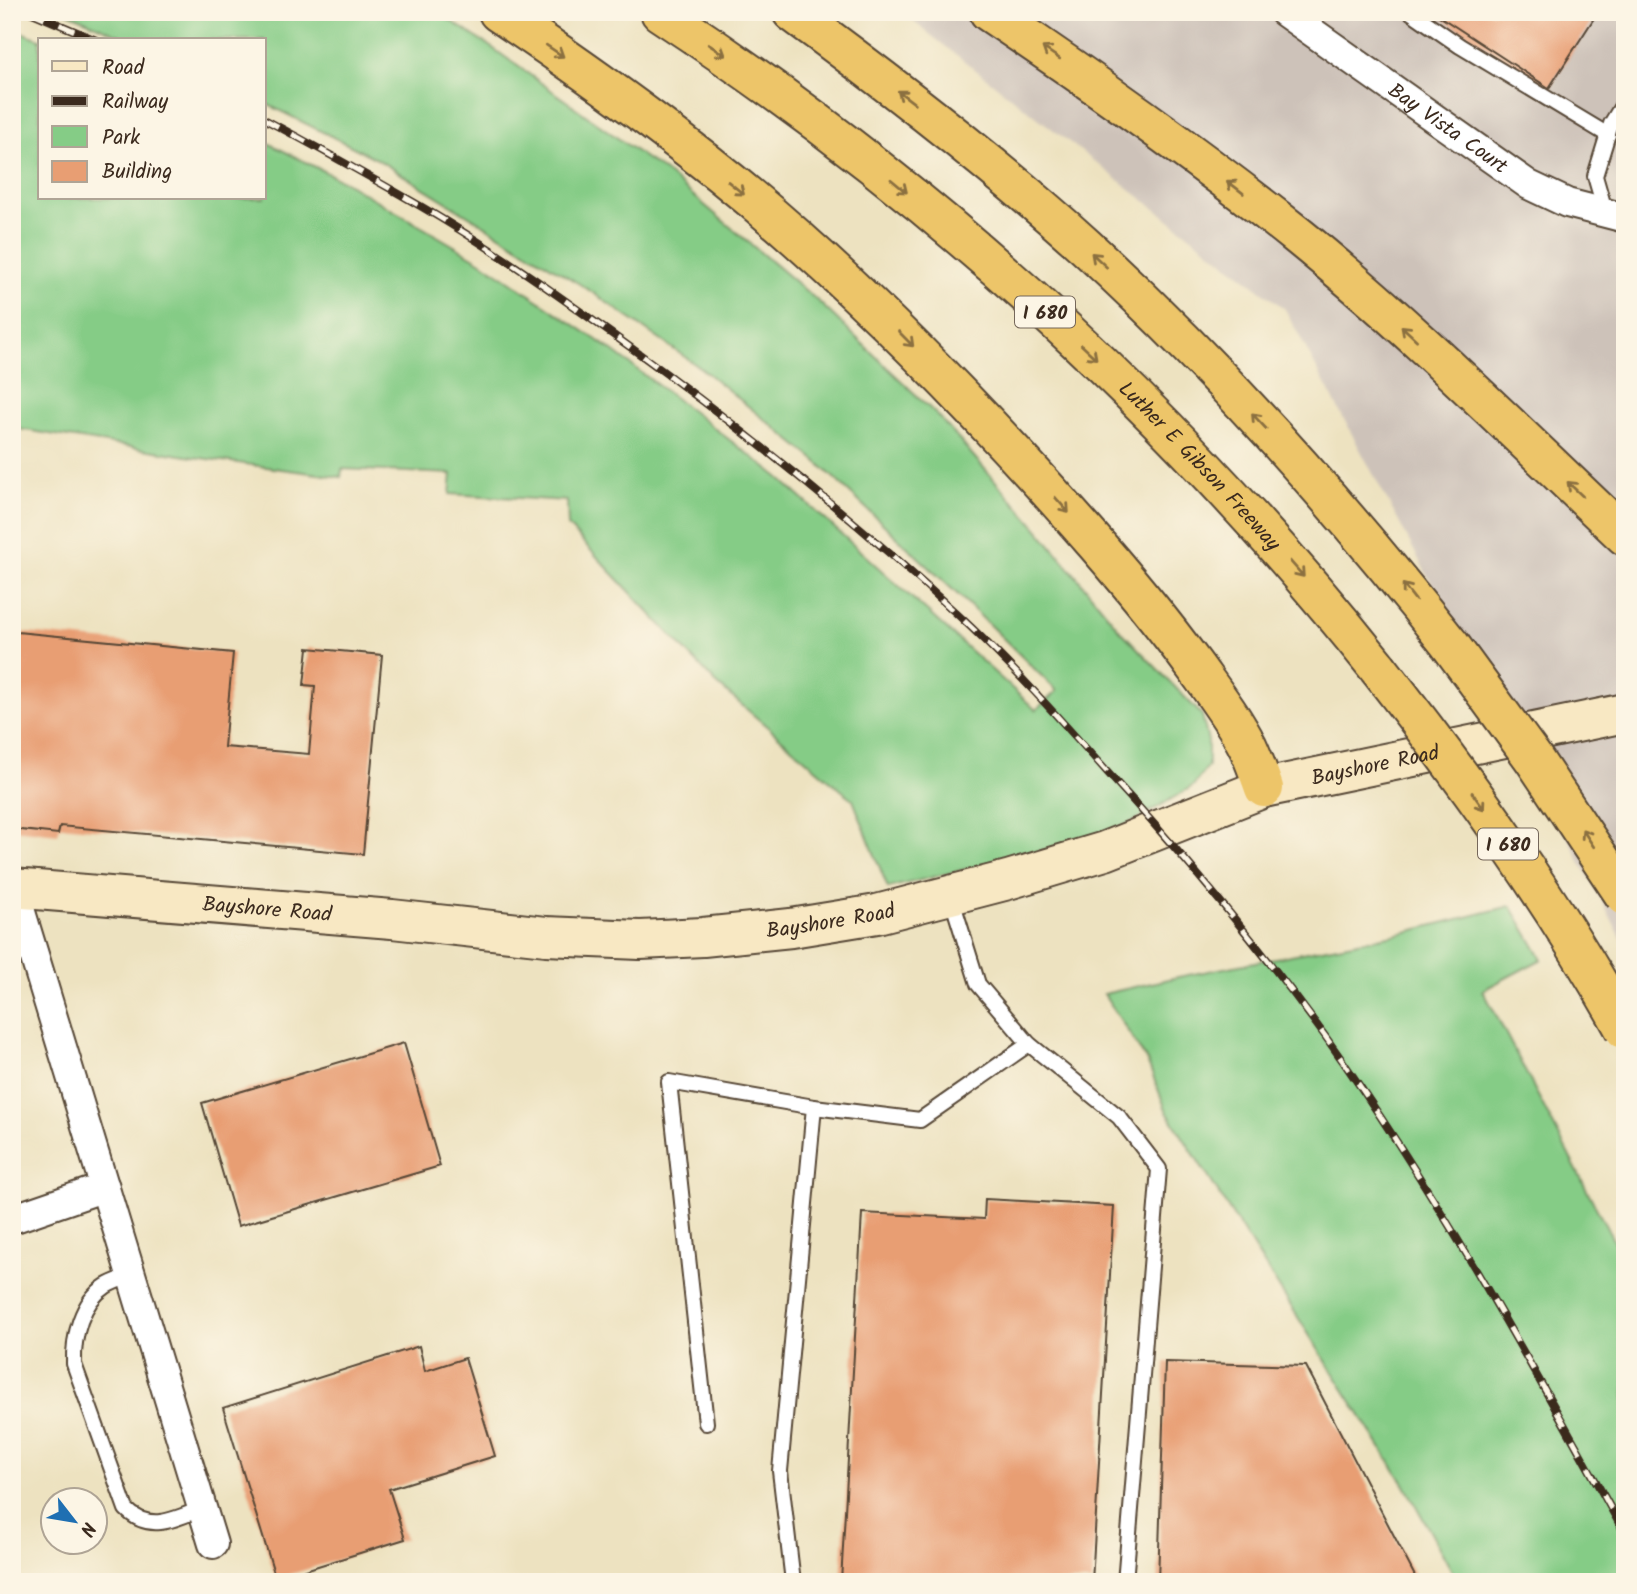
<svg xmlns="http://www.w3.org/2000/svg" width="1637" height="1594" viewBox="0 0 1637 1594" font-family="Kalam,sans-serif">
  <rect width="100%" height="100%" fill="#fcf5e5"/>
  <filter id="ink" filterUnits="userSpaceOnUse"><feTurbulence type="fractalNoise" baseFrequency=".0143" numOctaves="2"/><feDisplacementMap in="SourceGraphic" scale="14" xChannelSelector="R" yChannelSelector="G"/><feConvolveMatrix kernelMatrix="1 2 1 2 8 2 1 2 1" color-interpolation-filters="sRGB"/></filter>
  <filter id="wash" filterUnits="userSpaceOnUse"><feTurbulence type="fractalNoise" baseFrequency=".00686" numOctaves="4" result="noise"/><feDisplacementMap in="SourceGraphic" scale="28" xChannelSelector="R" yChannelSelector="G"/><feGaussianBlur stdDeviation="1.57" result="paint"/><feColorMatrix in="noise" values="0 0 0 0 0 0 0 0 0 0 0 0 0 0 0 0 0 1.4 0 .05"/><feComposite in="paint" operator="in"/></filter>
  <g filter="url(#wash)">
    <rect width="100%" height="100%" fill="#ede2c0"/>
    <path fill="#cdc2b9" d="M901 12H1625V945L1285 309Z"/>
    <g fill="#85cc86" stroke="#607b52" stroke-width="2">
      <path d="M66 12H437L494 49 669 175 819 302 938 416 1037 528 1119 629 1202 715 1208 741V766L1193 786 1136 820 1094 838 888 888 853 800 716 683 568 526 567 501 450 494 452 474 342 469 341 477 193 457 12 428V29L43 40H40V198H264V141L343 181 480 261 613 351 777 476 1036 710 1057 691 970 606 815 460 702 369 586 288 375 158 264 103V40H130Z"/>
      <path d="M1511 906 1542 959 1483 990 1625 1263V1582H1458L1403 1482 1167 1112 1147 1061 1104 994 1178 977 1394 935Z"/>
    </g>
    <g id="blocks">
      <g fill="#e89e73">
        <path d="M1433 12H1598L1549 88Z"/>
        <path d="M17 632 233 653 224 747 309 754 315 686 304 685 308 648 382 655 363 854 60 826 58 834 12 829V682Z"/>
        <path d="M404 1043 440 1166 238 1226 202 1103Z"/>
        <path d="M985 1199 1114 1206 1092 1582H841L862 1213 984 1219Z"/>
        <path d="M419 1346 425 1371 465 1358 495 1456 389 1489 405 1539 276 1579 223 1408Z"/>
        <path d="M1165 1362 1306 1366 1418 1582H1158Z"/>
      </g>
    </g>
  </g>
  <g filter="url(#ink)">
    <use href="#blocks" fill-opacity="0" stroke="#564636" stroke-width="2"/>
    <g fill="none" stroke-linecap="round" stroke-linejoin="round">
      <defs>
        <g id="lane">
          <path d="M1411 12 1460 46 1608 135"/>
          <path d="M1606 214 1595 176 1611 124 1625 101"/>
          <path d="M951 897 978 984 1029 1044 1119 1117 1159 1169 1125 1582"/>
          <path d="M814 1107 920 1120 1029 1044"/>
          <path d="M132 1275C123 1279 114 1281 106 1286 81 1302 73 1337 74 1364L126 1509C149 1533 176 1519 202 1508"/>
          <path d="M706 1423 669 1082 814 1107 780 1471 793 1582"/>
        </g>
        <g id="street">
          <path id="s1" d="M1284 12 1529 185 1567 203 1625 218"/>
          <path d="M14 889 213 1544"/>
          <path d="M12 1219 105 1187"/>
        </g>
        <g id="secondary">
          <path id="s2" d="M12 888 392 919 546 936 640 940 703 937 791 928 877 914 1008 880 1105 851 1264 788 1625 713"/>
        </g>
        <g id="highway">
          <path d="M498 12C602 82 705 156 798 239 899 329 992 426 1081 527 1121 572 1160 619 1196 668 1214 693 1234 719 1248 747 1254 760 1259 774 1264 788"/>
          <path id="s3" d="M660 12C934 192 1174 412 1378 668"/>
          <path d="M792 12C893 86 993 163 1086 247 1219 369 1339 504 1451 646"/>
          <path d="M989 12C1095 83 1198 156 1297 235 1412 328 1517 434 1625 536"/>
        </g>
      </defs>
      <use href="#lane" stroke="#564636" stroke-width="18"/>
      <use href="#street" stroke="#564636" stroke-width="32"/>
      <use href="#secondary" stroke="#564636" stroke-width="42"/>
      <use href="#highway" stroke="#564636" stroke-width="42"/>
      <use href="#lane" stroke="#fff" stroke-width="14"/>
      <use href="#street" stroke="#fff" stroke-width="28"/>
      <use href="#secondary" stroke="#f8e8c3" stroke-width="38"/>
      <use href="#highway" stroke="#edc569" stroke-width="38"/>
      <defs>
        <g id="rail">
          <path d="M30 12 96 40"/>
          <path d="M264 119C317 147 370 177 422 207 494 249 562 298 630 347 743 429 853 518 956 613 1010 663 1059 718 1108 773 1185 857 1258 944 1325 1036 1438 1194 1531 1364 1625 1534"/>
        </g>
      </defs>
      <use href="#rail" stroke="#3b2a1e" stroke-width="8"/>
      <use href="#rail" stroke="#fcf5e5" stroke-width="5" stroke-dasharray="16" stroke-linecap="butt"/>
      <defs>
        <g id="highway-bridge">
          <path d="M1451 646 1533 758 1625 896"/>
          <path d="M1378 668C1468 783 1554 902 1625 1030"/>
        </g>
      </defs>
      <use href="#highway-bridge" stroke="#564636" stroke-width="42" stroke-linecap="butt"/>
      <use href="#highway-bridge" stroke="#edc569" stroke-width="38"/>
    </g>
    <defs><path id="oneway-shaft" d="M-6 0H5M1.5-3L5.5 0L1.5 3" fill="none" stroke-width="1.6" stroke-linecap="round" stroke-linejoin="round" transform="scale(1.75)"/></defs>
    <g stroke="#8b7040">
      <use href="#oneway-shaft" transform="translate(717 50) rotate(33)"/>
      <use href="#oneway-shaft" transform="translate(555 51) rotate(34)"/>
      <use href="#oneway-shaft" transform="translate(1051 53) rotate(-146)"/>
      <use href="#oneway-shaft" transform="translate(906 97) rotate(-143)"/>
      <use href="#oneway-shaft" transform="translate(899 186) rotate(40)"/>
      <use href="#oneway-shaft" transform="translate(1235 187) rotate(-142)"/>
      <use href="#oneway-shaft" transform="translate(736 188) rotate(39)"/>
      <use href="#oneway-shaft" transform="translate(1099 260) rotate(-137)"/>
      <use href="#oneway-shaft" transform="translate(1409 333) rotate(-137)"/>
      <use href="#oneway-shaft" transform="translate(906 339) rotate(45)"/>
      <use href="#oneway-shaft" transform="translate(1089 352) rotate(43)"/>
      <use href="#oneway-shaft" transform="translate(1259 421) rotate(-133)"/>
      <use href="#oneway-shaft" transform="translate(1575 489) rotate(-137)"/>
      <use href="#oneway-shaft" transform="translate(1062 505) rotate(49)"/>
      <use href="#oneway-shaft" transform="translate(1297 569) rotate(49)"/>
      <use href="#oneway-shaft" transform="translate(1409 592) rotate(-128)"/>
      <use href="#oneway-shaft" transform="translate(1478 801) rotate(55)"/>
      <use href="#oneway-shaft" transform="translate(1588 838) rotate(-123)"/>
    </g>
  </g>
  <g text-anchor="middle" stroke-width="5" stroke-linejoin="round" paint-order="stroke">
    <g fill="#fcf5e5" stroke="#75675a" stroke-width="2">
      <rect x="1015" y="296.5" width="60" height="31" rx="5"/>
      <rect x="1478" y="828.5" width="60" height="31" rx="5"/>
    </g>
    <g font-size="19" font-weight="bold" fill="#3b2a1e">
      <text x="1045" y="319">I 680</text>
      <text x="1508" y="851">I 680</text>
    </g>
    <g font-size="21" fill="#3b2a1e" stroke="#fcf5e5">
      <text dy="7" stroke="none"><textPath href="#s1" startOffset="201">Bay Vista Court</textPath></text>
      <text dy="7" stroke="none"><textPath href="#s3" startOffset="707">Luther E Gibson Freeway</textPath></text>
      <text dy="7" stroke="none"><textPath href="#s2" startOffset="1390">Bayshore Road</textPath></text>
      <text dy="7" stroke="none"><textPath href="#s2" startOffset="256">Bayshore Road</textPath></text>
      <text dy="7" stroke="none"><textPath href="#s2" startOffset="822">Bayshore Road</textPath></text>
    </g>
  </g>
  <rect width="1637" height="1594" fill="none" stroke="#fcf5e5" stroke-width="42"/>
  <rect x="38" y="38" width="228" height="161" fill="#fcf5e5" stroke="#afa495" stroke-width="2"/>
  <rect x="52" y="61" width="35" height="10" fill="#f8e8c3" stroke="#afa495" stroke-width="2"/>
  <text x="102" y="74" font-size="21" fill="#3b2a1e">Road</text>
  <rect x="52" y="96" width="35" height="10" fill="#3b2a1e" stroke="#afa495" stroke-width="2"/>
  <text x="102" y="108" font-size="21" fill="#3b2a1e">Railway</text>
  <rect x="52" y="126" width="35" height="21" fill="#85cc86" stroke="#afa495" stroke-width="2"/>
  <text x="102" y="144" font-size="21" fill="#3b2a1e">Park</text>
  <rect x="52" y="161" width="35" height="21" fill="#e89e73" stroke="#afa495" stroke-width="2"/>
  <text x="102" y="178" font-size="21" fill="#3b2a1e">Building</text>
  <g transform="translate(74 1521) rotate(121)"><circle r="33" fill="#fcf5e5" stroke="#afa495" stroke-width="2"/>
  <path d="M0-5L12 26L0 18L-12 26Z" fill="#1f6fb2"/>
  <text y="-10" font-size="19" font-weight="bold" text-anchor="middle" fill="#3b2a1e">N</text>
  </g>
</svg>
